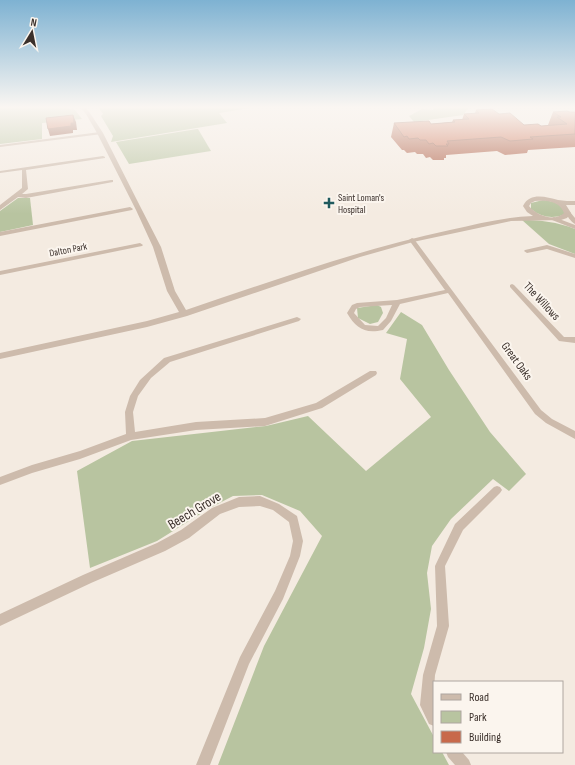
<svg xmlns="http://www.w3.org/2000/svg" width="575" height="765" viewBox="0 0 575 765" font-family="'Sofia Sans Condensed',sans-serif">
  <rect width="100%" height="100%" fill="#f4ebe1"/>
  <g fill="#b8c4a0">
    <path d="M0 107H66L69 109 75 110 82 119 42 123V139L0 144Z"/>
    <path d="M98 107H256L219 113 227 123 111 142 113 136 101 116 103 114Z"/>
    <path d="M433 107H469L463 115 414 122 409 116 422 109 433 110Z"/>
    <path d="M197 129H198L211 151 129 164 116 142Z"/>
    <path d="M18 198H30L33 225 0 232V211Z"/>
    <path d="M543 200 555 202 566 210 564 215C551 219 541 217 531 209V203Z"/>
    <path d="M522 220C541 220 557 222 575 229V254L549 244Z"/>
    <path d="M377 305 381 307 383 313 378 322 370 324 358 318 357 308Z"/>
    <path d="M401 312 422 325 449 370 490 432 526 474 509 491 493 479 451 519 432 546 427 573 431 609 424 648 411 694 434 737V752H442L449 765H218L264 646 322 536 300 511 262 495 233 496 210 508 157 541 90 568 77 471 132 441 266 426 308 416 366 471 431 417 400 379 407 339 386 333Z"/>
  </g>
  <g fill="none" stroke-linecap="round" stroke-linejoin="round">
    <g fill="#cdbbac" fill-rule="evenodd">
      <path d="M100 132 102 133V134L0 147V145Z"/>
      <path d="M103 156 105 157V158L26 170 28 189 22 194H26L111 180H113V182L26 198 18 197 0 210V205L22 188V170L0 173V171Z"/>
      <path d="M130 207 133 209 132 210 0 236V232Z"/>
      <path d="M566 212H570L575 218V224C571 222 566 215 566 212Z"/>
      <path d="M554 217 575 225V229L552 220V218Z"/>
      <path d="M412 238 414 239 541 410 552 419 575 431V439L546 423 535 414 448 293 400 304 391 321 383 330C364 334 356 328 347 313L352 305 357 303 397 300 445 290 409 240ZM392 305 386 318 378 326 365 325 354 313 356 309 360 307Z"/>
      <path d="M140 243 143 245 142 246 0 275V271Z"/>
      <path d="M547 245 575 254V258L547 249 527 253 524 251 525 250Z"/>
      <path d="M512 284 514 285 564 337H575V343L559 341 510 287V285Z"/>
      <path d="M297 317 301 319 299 321 170 362 151 378 138 396 133 412 135 432 196 422 265 418 316 403 370 371H376L377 373 376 375 322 408 265 426 196 430 131 440 80 459 32 473 0 485V477L32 465 80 451 126 434 125 412 130 396 140 380 164 358Z"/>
      <path d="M497 486 500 487 502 490 500 493 463 530 445 566 449 626 435 675 433 704 434 706V726L429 724 420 705 423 675 437 626 435 566 455 524 494 487Z"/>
      <path d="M260 496 279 504 297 516 303 541 300 556 283 599 249 664 210 765H196L240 657 275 591 290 556 293 541 289 522 273 510 260 506 239 507 220 514 189 538 165 551 91 583 0 626V614L83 575 157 543 181 530 212 508 239 497Z"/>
      <path d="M446 752H462L469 760 471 765H455L448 757Z"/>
    </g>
    <path fill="#cdbbac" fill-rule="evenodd" d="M80 107H85L90 113 103 133 142 210 161 247 175 291 186 310C273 281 360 249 450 230 478 224 505 217 533 216L527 212 523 206C530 192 546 197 558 200 564 201 570 201 575 201V205H566L571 213 567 218 561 220 511 221 413 242 360 257 187 316 147 327 0 359V353L147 321 179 312 167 291 153 247 136 210 97 133 86 114ZM535 201C546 200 560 201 564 213 555 222 537 216 529 206L531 203Z"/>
  </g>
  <path fill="#ac5a40" d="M476 110 499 114 524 125 541 126H549L548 125 553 112H575V147L528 150 527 153 505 155 497 151 446 155V158H444V160H433L430 157 426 158 423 154H417L415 152 407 153 404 150H402L391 137 394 123 431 124 452 122 453 120H462L464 114 475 113Z"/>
  <path fill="#8c4a34" d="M73 115 76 122 77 130H73V133L50 136 48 129Z"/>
  <g fill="#c8694b" stroke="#8c4a34">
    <path d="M492 109 499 114 510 113 524 125 538 124 541 126 567 124 557 117H561L553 112 567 111 570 112H575V134L530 137 533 139 510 141 501 137 447 141 449 144H446L448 146H436L433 143 429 144 426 140H420L418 138 409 139 407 136 404 137 394 123 429 121 431 124 455 122 453 120 469 119 464 114 479 113 476 110Z"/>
    <path d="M73 115 74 123H71V126L48 129 46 118Z"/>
  </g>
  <linearGradient id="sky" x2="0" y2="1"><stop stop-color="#7eb2d2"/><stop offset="0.5" stop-color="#faf6f2"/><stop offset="1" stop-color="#faf6f2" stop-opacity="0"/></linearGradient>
  <rect width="575" height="214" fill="url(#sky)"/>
  <path fill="#1f5a5e" stroke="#fbf5ee" stroke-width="1.5" d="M327 197h4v4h4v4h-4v4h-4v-4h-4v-4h4z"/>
  <g text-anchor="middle" stroke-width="4" stroke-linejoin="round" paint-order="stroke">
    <g font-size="10" fill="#3b302b" stroke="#fbf5ee" text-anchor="start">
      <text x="338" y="201">Saint Loman's<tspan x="338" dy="12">Hospital</tspan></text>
    </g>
    <g font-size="10" fill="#3b302b" stroke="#fbf5ee">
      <text transform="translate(68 249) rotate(-11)" y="4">Dalton Park</text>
    </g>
    <g font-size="12" fill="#3b302b" stroke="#fbf5ee">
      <text transform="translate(542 301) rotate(47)" y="4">The Willows</text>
      <text transform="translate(517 361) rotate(54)" y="4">Great Oaks</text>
    </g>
    <g font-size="14" fill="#3b302b" stroke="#fbf5ee">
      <text transform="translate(194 510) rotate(-31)" y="5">Beech Grove</text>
    </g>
  </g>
  <rect x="433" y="681" width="130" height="72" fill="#fbf5ee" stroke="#aea6a0"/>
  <rect x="441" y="694" width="20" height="6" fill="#cdbbac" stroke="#aea6a0"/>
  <text x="469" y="701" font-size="12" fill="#3b302b">Road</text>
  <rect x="441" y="711" width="20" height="12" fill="#b8c4a0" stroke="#aea6a0"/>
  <text x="469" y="721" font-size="12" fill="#3b302b">Park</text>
  <rect x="441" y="731" width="20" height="12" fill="#c8694b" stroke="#aea6a0"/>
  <text x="469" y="741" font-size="12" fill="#3b302b">Building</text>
  <g transform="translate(32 32) rotate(10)" stroke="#fbf5ee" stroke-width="3" paint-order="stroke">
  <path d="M0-3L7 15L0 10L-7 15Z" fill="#3b302b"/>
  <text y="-6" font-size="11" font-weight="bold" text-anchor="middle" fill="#3b302b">N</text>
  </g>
</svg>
